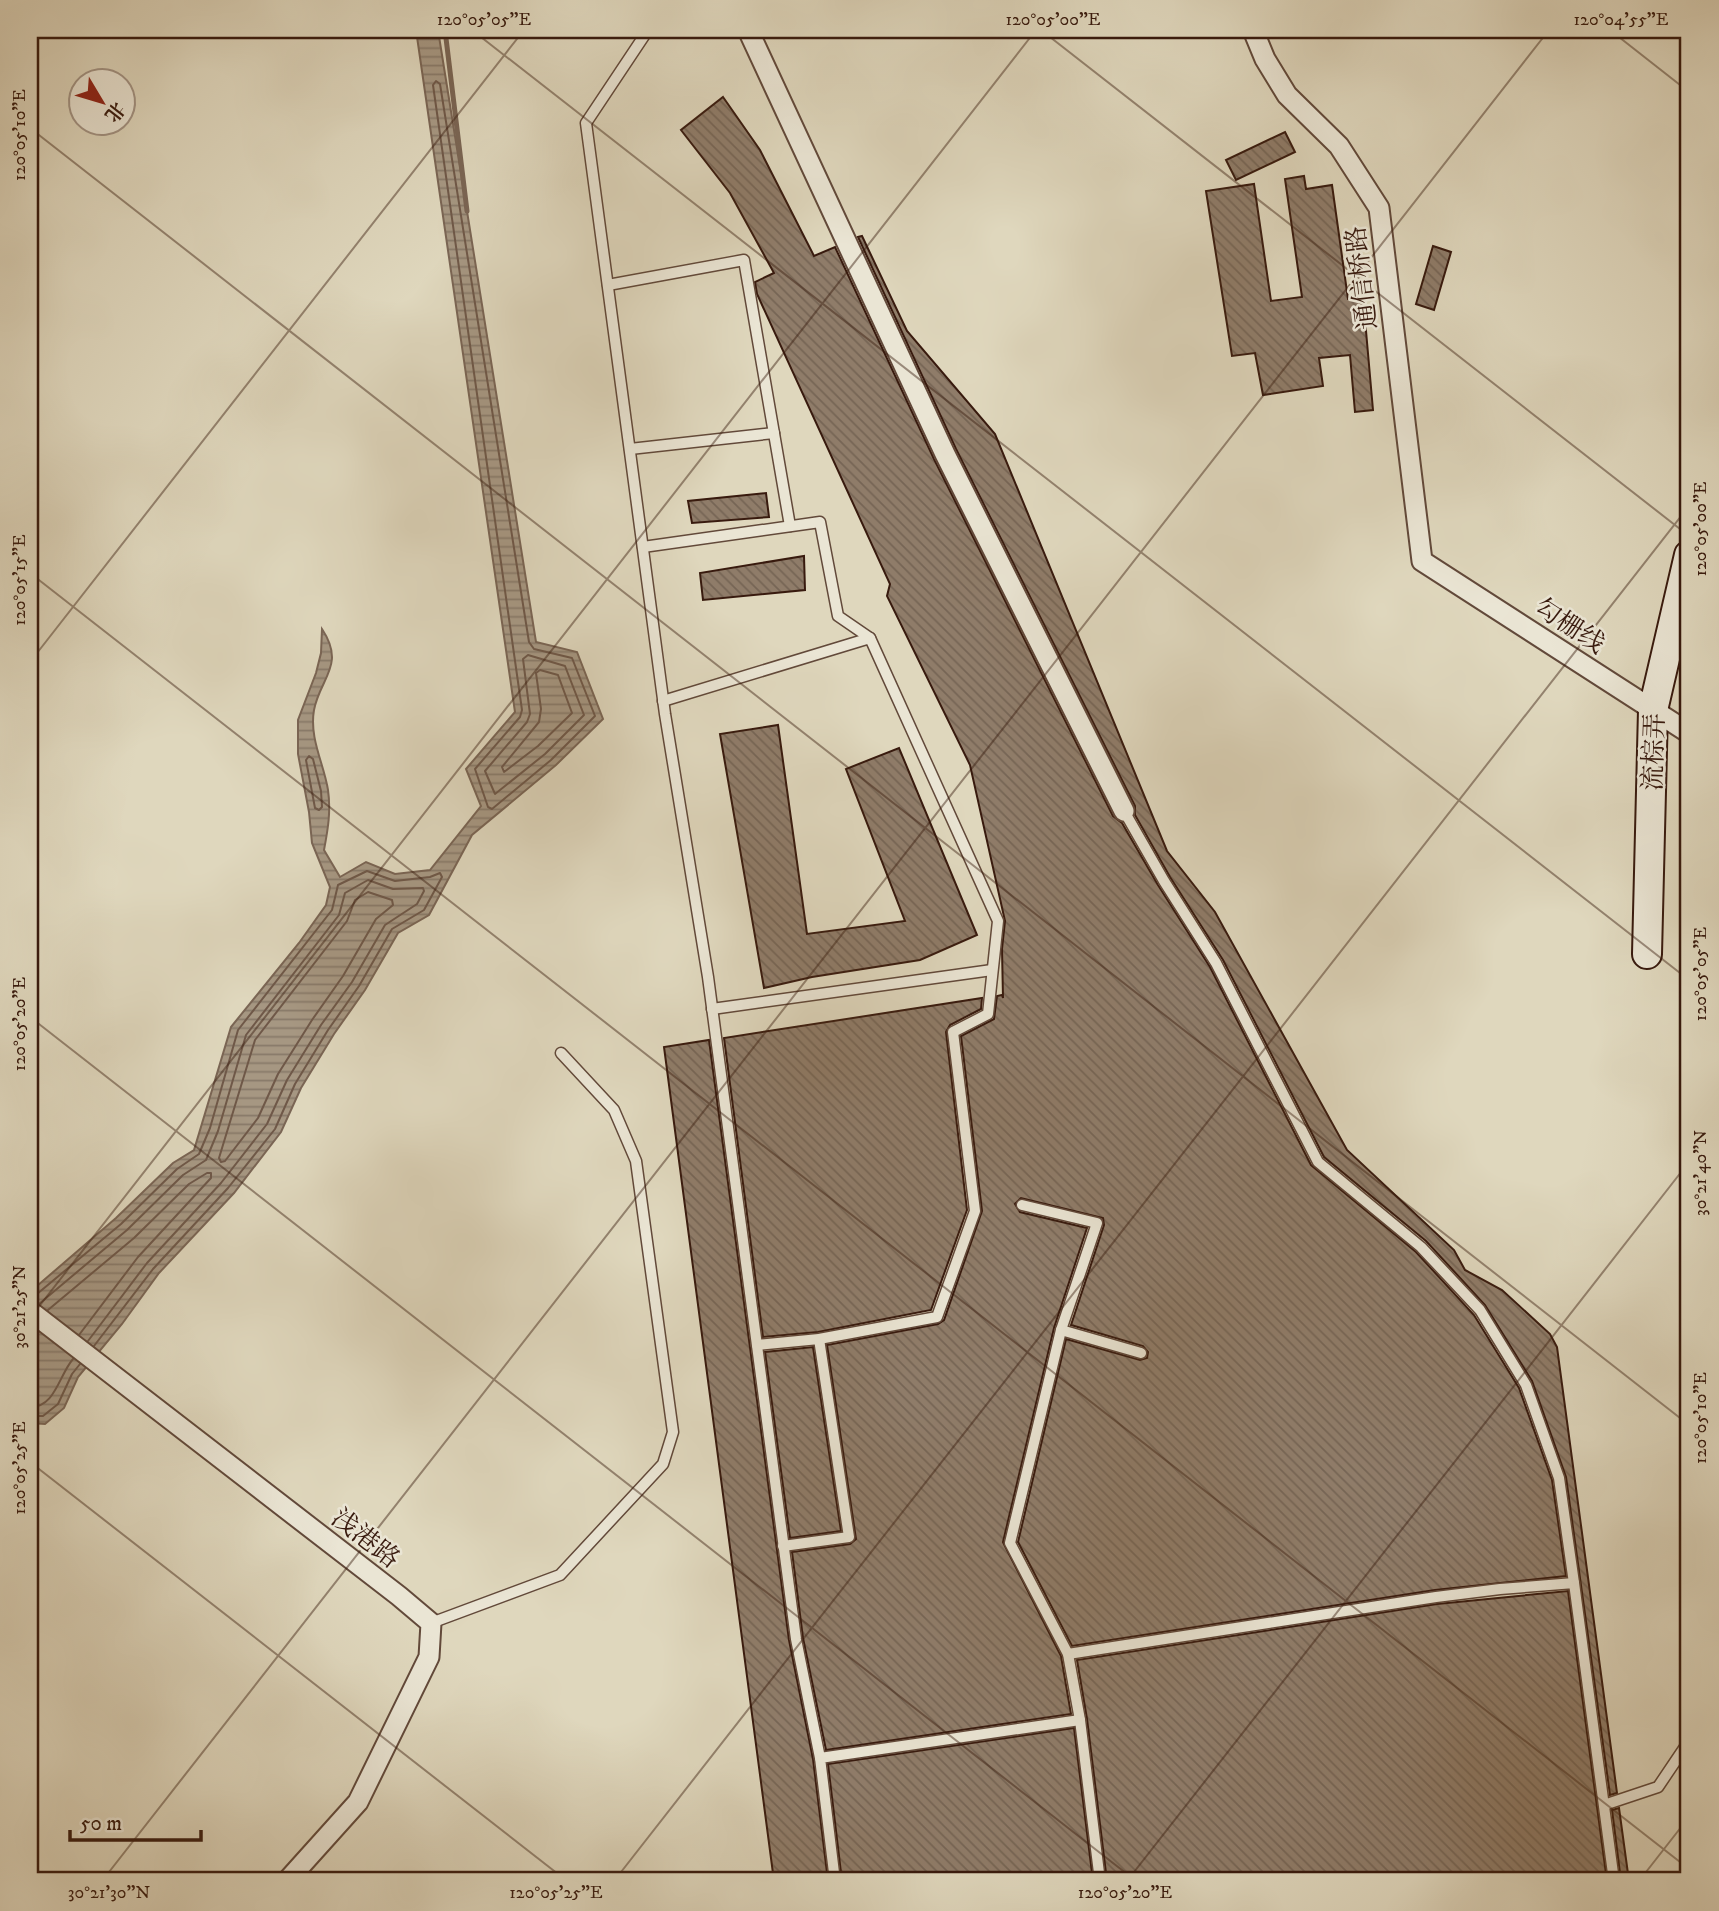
<svg xmlns="http://www.w3.org/2000/svg" width="1719" height="1911" viewBox="0 0 1719 1911" font-family="'IM FELL DW Pica','Noto Serif SC',serif">
  <defs>
    <pattern id="water-rules" width="6" height="5" patternUnits="userSpaceOnUse" patternTransform="scale(1.75)"><rect width="6" height="5" fill="#a69782"/><path d="M0 2.5h6" fill="none" stroke="#887a69"/></pattern>
    <pattern id="building-back-hatch" width="6" height="6" patternUnits="userSpaceOnUse" patternTransform="scale(1.75)"><rect width="6" height="6" fill="#8f7c69"/><path d="M-1 5l2 2M0 0l6 6M5-1l2 2" fill="none" stroke="#766555"/></pattern>
  </defs>
  <rect width="100%" height="100%" fill="#dfd7bd"/>
  <filter id="stains"><feTurbulence type="fractalNoise" baseFrequency=".00286" numOctaves="4"/><feColorMatrix values="0 0 0 0 .2 0 0 0 0 .09 0 0 0 0 .02 0 0 0 .5 -.17"/></filter>
  <radialGradient id="worn" r=".72"><stop offset=".6" stop-color="#630" stop-opacity="0"/><stop offset="1" stop-color="#630" stop-opacity=".3"/></radialGradient>
  <path fill="url(#water-rules)" stroke="#7a6554" stroke-width="2" d="M416 30H438L536 642 577 652 603 719 556 765 472 835 429 915 398 933 365 990 334 1034 301 1088 281 1132 234 1193 159 1273 122 1324 78 1377 64 1408 45 1424 30 1423V1292L116 1218 173 1163 194 1150 231 1027 299 943 326 905 330 887 312 843 309 812 298 754V720L316 673 321 653 322 629C346 665 320 678 314 710 309 738 324 764 328 790 331 811 328 829 324 850L340 877 366 862 395 874 430 870 481 806 466 769 515 712Z"/>
  <g fill="none" stroke-linecap="round" stroke-linejoin="round">
    <g stroke="#6f5848" stroke-width="2">
      <path d="M436 81 440 84 529 642 534 649 572 658 595 716 551 760 492 809 488 807 475 769 520 717 522 710 433 85Z"/>
      <path d="M528 655 565 666 584 715 545 754 495 794 485 771 527 722 530 714 523 659Z"/>
      <path d="M540 670 558 675 572 713 538 746 504 772 502 767 539 722 541 709 536 673Z"/>
      <path d="M309 756 313 759 321 791 322 807 319 810 315 808 306 760Z"/>
      <path d="M368 892 392 900 393 905 376 919 343 976 312 1020 278 1074 258 1118 225 1161 221 1162 219 1158 255 1040 347 921 355 900Z"/>
      <path d="M30 1296 37 1294 121 1224 177 1169 199 1154 210 1128 238 1030 332 910 338 885 367 871 395 881 430 877 440 873 442 877 424 910 392 929 359 986 328 1030 295 1084 275 1129 228 1188 153 1269 94 1346"/>
      <path d="M39 1304 127 1230 183 1175 206 1160 218 1131 246 1035 339 915 345 893 368 880 393 889 423 888 424 891 417 904 385 925 352 982 321 1025 287 1080 267 1124 221 1183 147 1263 88 1341"/>
      <path d="M48 1310 134 1238 189 1184 207 1173H211V1178L138 1257 79 1335"/>
      <path d="M30 1407C55 1408 59 1375 73 1359"/>
      <path d="M30 1416H43L58 1404 72 1374 80 1364"/>
    </g>
    <path stroke="#7a6554" stroke-width="5" d="M445 30 467 211"/>
  </g>
  <g fill="url(#building-back-hatch)" stroke="#381a0e" stroke-width="2">
    <path d="M723 97 760 150 814 256 835 247 934 459 1113 816 1122 823 1158 885 1210 967 1311 1165 1416 1252 1474 1315 1519 1388 1552 1480 1566 1576 1435 1590 1072 1646 1018 1542 1066 1339 1140 1360 1147 1358 1148 1352 1143 1346 1071 1325 1104 1225 1103 1218 1021 1198 1015 1204 1020 1212 1087 1228 1054 1328 1003 1542 1061 1656 1071 1714 826 1750 803 1638 792 1552 850 1544 856 1539 827 1345 938 1324 944 1320 982 1211 961 1036 994 1019 997 996 1002 995 1003 998 1002 949 1005 921 970 765 887 596 890 584 757 294 755 282 774 273 730 193 681 130Z"/>
    <path d="M1285 132 1295 152 1236 180 1226 160Z"/>
    <path d="M1304 176 1306 189 1332 185 1348 299 1363 297 1373 410 1355 412 1350 355 1319 358 1323 386 1263 395 1255 353 1232 356 1206 191 1254 184 1271 301 1302 297 1285 179Z"/>
    <path d="M862 236 907 331 995 434 1167 851 1215 912 1347 1150 1454 1250 1465 1270 1502 1290 1550 1334 1557 1347 1617 1793 1610 1795 1566 1477 1532 1381 1485 1305 1426 1241 1324 1157 1223 960 1170 877 1135 815V806L956 449 858 237Z"/>
    <path d="M1433 246 1451 252 1434 310 1416 304Z"/>
    <path d="M766 493 769 517 692 523 688 501Z"/>
    <path d="M804 556 805 590 703 600 700 573Z"/>
    <path d="M778 725 807 934 905 921 846 769 899 748 977 935 920 960 812 977 764 988 720 734Z"/>
    <path d="M982 998 981 1009 950 1025 946 1032 967 1210 931 1310 818 1332 763 1337 724 1038Z"/>
    <path d="M709 1040 789 1640 813 1759 828 1881H774L664 1047Z"/>
    <path d="M813 1347 841 1531 790 1538 765 1352Z"/>
    <path d="M1568 1591 1607 1881H1107L1087 1719 1077 1660 1437 1604Z"/>
    <path d="M1074 1728 1093 1881H842L828 1764Z"/>
    <path d="M1619 1808 1629 1881H1621L1612 1810Z"/>
  </g>
  <g fill="none" stroke-linecap="round" stroke-linejoin="round">
    <defs>
      <g id="lane">
        <path d="M648 30 586 123 665 714 708 977 796 1639 820 1758"/>
        <path d="M608 285 744 260 790 526"/>
        <path d="M630 449 774 433"/>
        <path d="M643 547 820 522 838 616 870 638"/>
        <path d="M663 701 870 638 998 921 988 1014 953 1032 975 1211 937 1317 819 1339 757 1345"/>
        <path d="M1124 811 1164 881 1216 963 1318 1162 1421 1247 1480 1310 1526 1385 1559 1478 1574 1583"/>
        <path d="M712 1009 992 970"/>
        <path d="M1022 1205 1097 1223 1061 1330 1141 1353"/>
        <path d="M1061 1330 1010 1543 1068 1654 1080 1720 1100 1881"/>
        <path d="M783 1546 849 1537 819 1339"/>
        <path d="M431 1623 560 1575 663 1464 673 1432 636 1161 614 1110 561 1053"/>
        <path d="M1068 1654 1436 1597 1500 1589 1574 1583 1614 1881"/>
        <path d="M1604 1805 1658 1787 1689 1741"/>
        <path d="M835 1881 820 1758 1080 1720"/>
      </g>
      <g id="street">
        <path d="M748 30 945 454 1124 811"/>
        <path d="M1253 30 1265 59 1287 95 1339 146 1379 208 1422 561 1689 733"/>
        <path d="M30 1311 399 1596 431 1623 429 1657 358 1802 287 1881"/>
      </g>
      <path id="secondary" d="M1647 954 1653 710 1689 555"/>
    </defs>
    <use href="#lane" stroke="#62493a" stroke-width="13"/>
    <use href="#street" stroke="#62493a" stroke-width="23"/>
    <use href="#secondary" stroke="#381a0e" stroke-width="32"/>
    <use href="#lane" stroke="#eae5d4" stroke-width="10"/>
    <use href="#street" stroke="#eae5d4" stroke-width="19"/>
    <use href="#secondary" stroke="#eae5d4" stroke-width="28"/>
  </g>
  <path fill="none" stroke="#381a0e" stroke-width="2" stroke-opacity="0.45" d="M472 30 1689 980M1041 30 1689 536M1610 30 1689 92M30 128 1689 1425M30 573 1689 1869M30 662 524 30M30 1017 1136 1881M30 1318 1036 30M30 1462 567 1881M102 1881 1549 30M614 1881 1689 506M1127 1881 1689 1162M1639 1881 1689 1817"/>
  <g text-anchor="middle" stroke-width="5" stroke-linejoin="round" paint-order="stroke">
    <g font-size="26" fill="#381a0e" stroke="#eae5d4">
      <text transform="translate(1361 278) rotate(-97)" y="9">通信桥路</text>
      <text transform="translate(1570 625) rotate(33)" y="9">勾栅线</text>
      <text transform="translate(1653 752) rotate(-88)" y="9">流棕弄</text>
      <text transform="translate(366 1538) rotate(38)" y="9">浅港路</text>
    </g>
  </g>
  <rect width="1719" height="1911" fill="none" stroke="#dfd7bd" stroke-width="77"/>
  <g transform="translate(102 102) rotate(128)"><circle r="33" fill="#eae5d4" stroke="#a39485" stroke-width="2"/>
  <path d="M0-5L12 26L0 18L-12 26Z" fill="#8f2418"/>
  <text y="-10" font-size="19" font-weight="bold" text-anchor="middle" fill="#381a0e">北</text>
  </g>
  <path d="M70 1830v10h131v-10" fill="none" stroke="#381a0e" stroke-width="3.5"/>
  <text x="80" y="1830" font-size="21" fill="#381a0e" stroke="#eae5d4" stroke-width="5" paint-order="stroke">50 m</text>
  <rect x="38" y="38" width="1642" height="1834" fill="none" stroke="#381a0e" stroke-width="2.5"/>
  <g font-size="18" text-anchor="middle" fill="#381a0e">
    <text x="484" y="25">120°05'05"E</text>
    <text x="1053" y="25">120°05'00"E</text>
    <text x="1621" y="25">120°04'55"E</text>
    <text transform="translate(19 135) rotate(-90)" y="6">120°05'10"E</text>
    <text transform="translate(1700 529) rotate(-90)" y="6">120°05'00"E</text>
    <text transform="translate(19 580) rotate(-90)" y="6">120°05'15"E</text>
    <text transform="translate(1700 974) rotate(-90)" y="6">120°05'05"E</text>
    <text transform="translate(19 1024) rotate(-90)" y="6">120°05'20"E</text>
    <text transform="translate(1700 1173) rotate(-90)" y="6">30°21'40"N</text>
    <text transform="translate(19 1307) rotate(-90)" y="6">30°21'25"N</text>
    <text transform="translate(1700 1418) rotate(-90)" y="6">120°05'10"E</text>
    <text transform="translate(19 1468) rotate(-90)" y="6">120°05'25"E</text>
    <text x="109" y="1898">30°21'30"N</text>
    <text x="556" y="1898">120°05'25"E</text>
    <text x="1125" y="1898">120°05'20"E</text>
  </g>
  <rect width="100%" height="100%" filter="url(#stains)"/>
  <rect width="100%" height="100%" fill="url(#worn)"/>
</svg>
